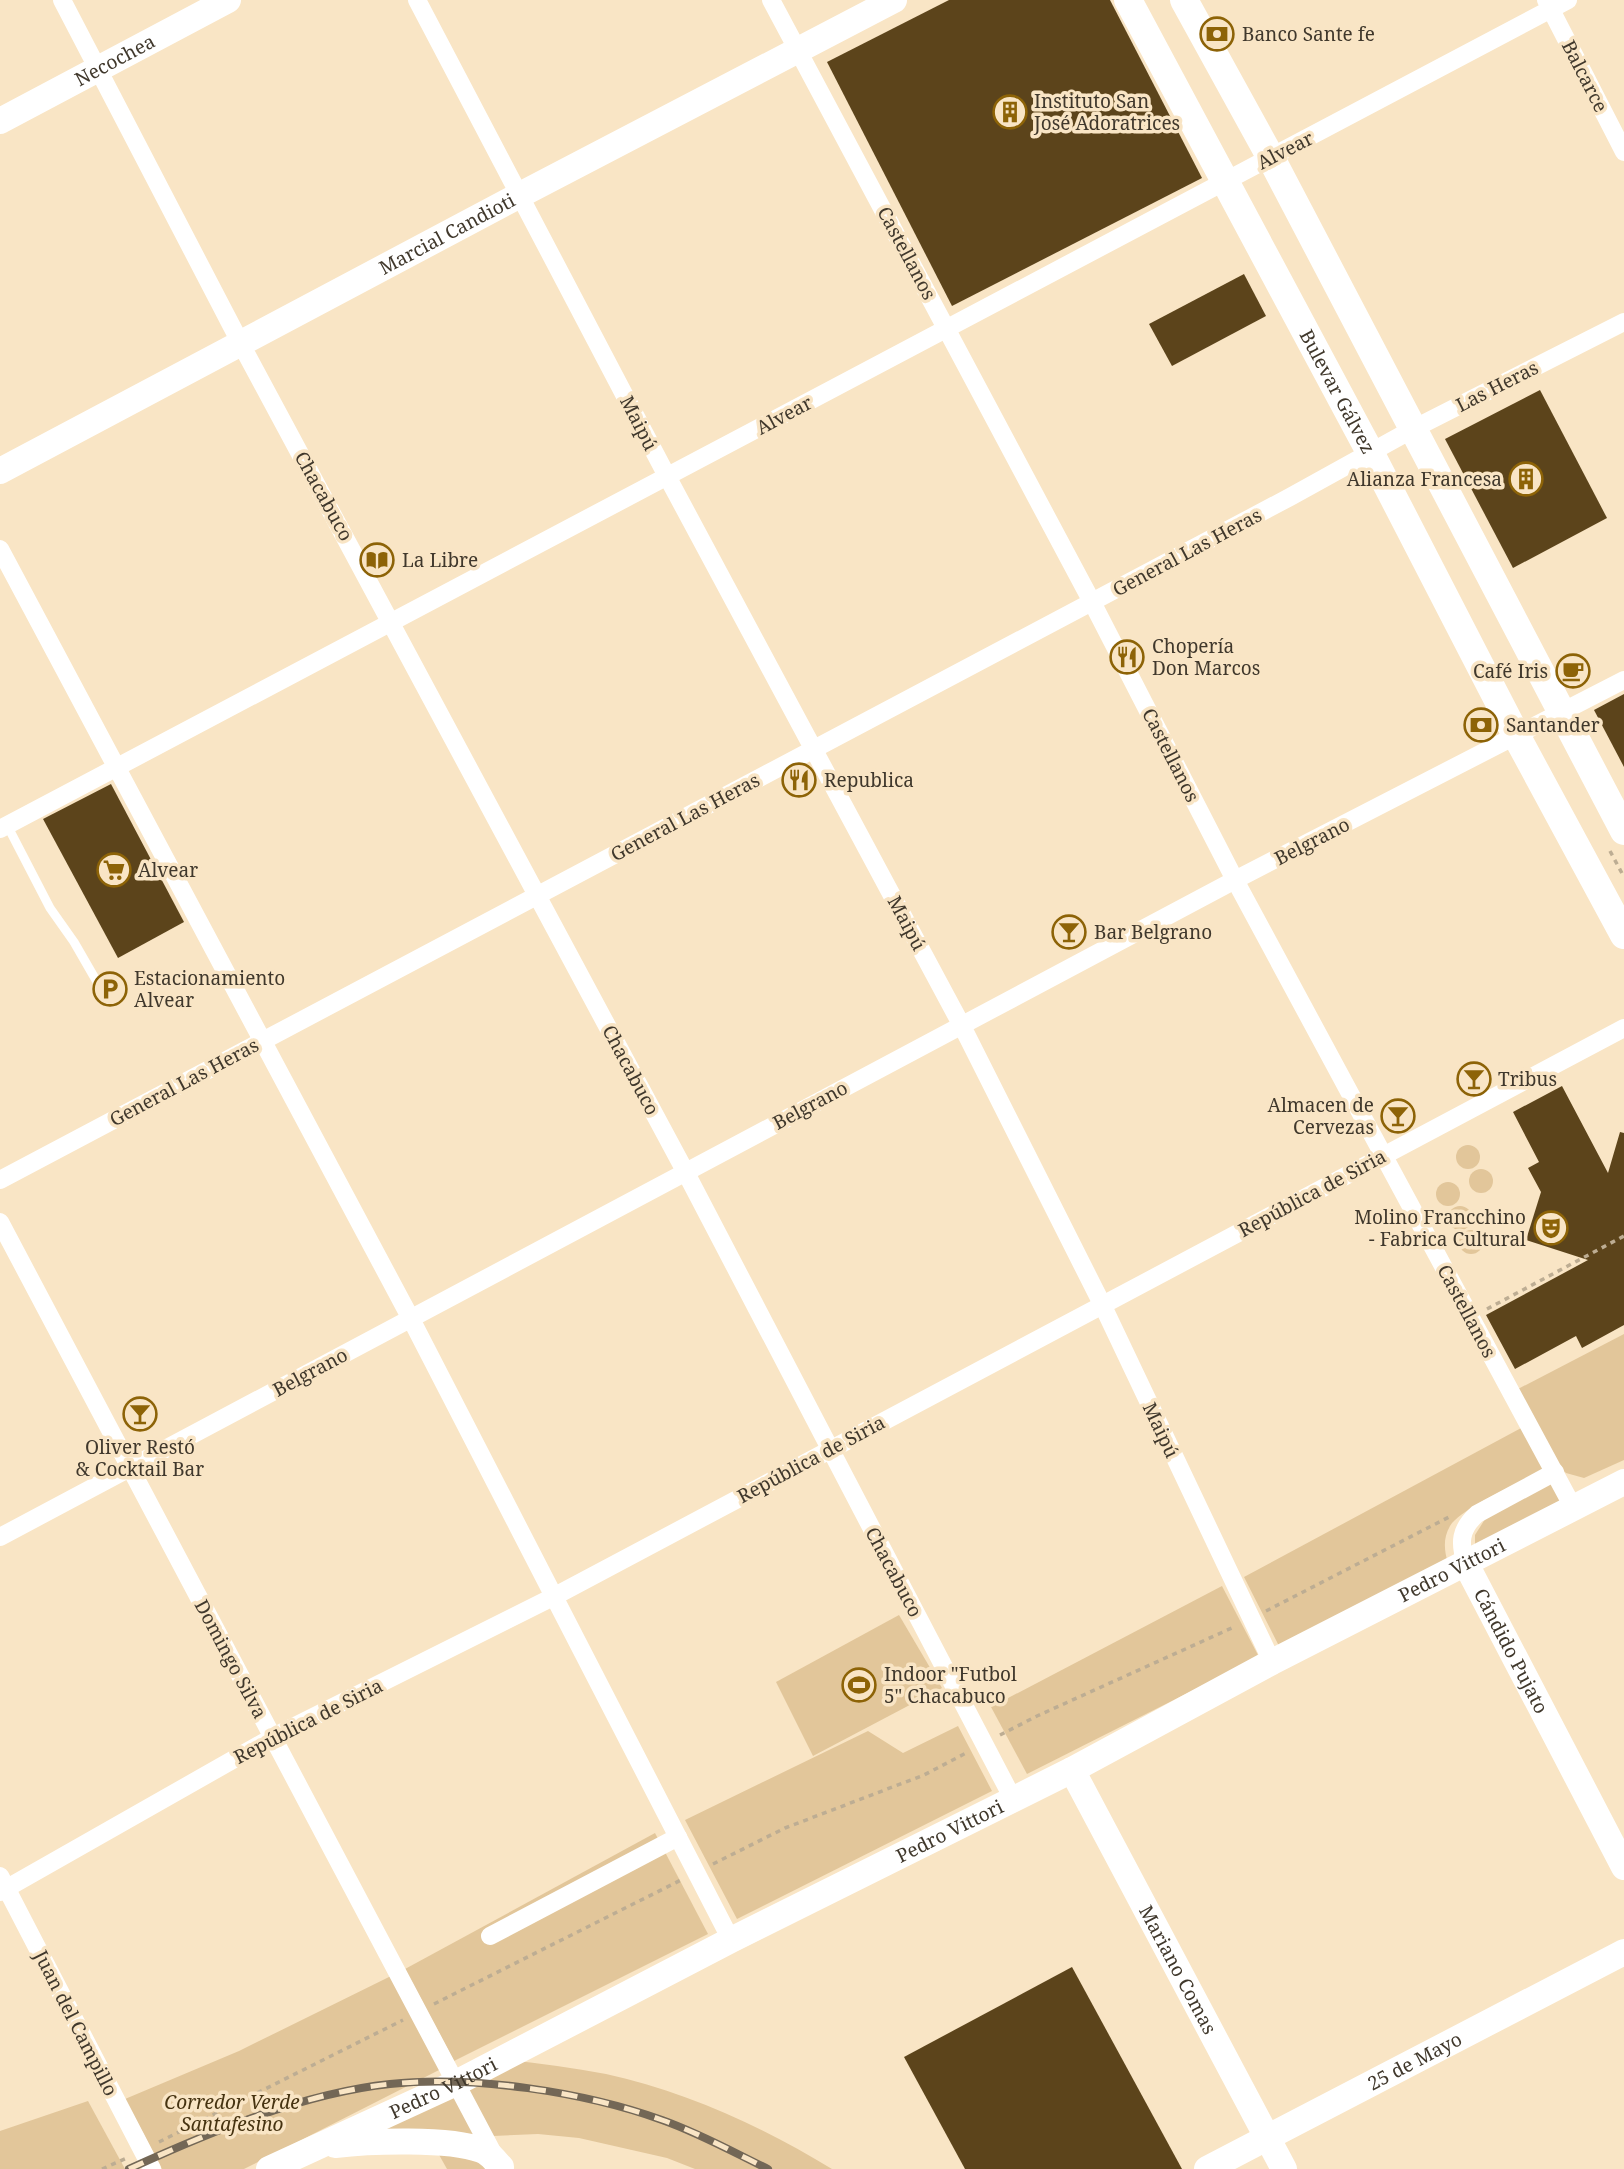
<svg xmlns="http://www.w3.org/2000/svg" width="1624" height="2169" viewBox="0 0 1624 2169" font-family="'Noto Serif',serif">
  <rect width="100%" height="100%" fill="#f9e5c5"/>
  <g fill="#e2c69a">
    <circle cx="1468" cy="1157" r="12"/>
    <circle cx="1481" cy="1181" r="12"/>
    <circle cx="1448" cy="1194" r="12"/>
    <circle cx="1460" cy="1218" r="12"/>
    <circle cx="1471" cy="1242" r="12"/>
    <path d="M1624 1334V1460L1584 1478 1566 1473 1560 1467 1518 1389Z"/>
    <path d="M1523 1427 1545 1469C1524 1481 1462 1507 1450 1526 1443 1538 1444 1550 1448 1563L1280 1648 1244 1577Z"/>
    <path d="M1552 1481 1564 1504 1475 1550V1535L1487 1516Z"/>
    <path d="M1222 1586 1259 1657 1027 1774 991 1707Z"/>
    <path d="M899 1615 942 1688 813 1756 776 1682Z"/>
    <path d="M958 1726 992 1791 737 1919 685 1820 868 1731 903 1753Z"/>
    <path d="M655 1833 708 1934 454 2061 405 1969Z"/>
    <path d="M391 1976 441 2069 244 2169H162L125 2099 239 2051Z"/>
    <path d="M500 2059C535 2063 571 2067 606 2074 684 2091 764 2127 832 2169H695L667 2158 579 2138 538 2134 493 2136 462 2077Z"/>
    <path d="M450 2085 480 2140 349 2135Z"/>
    <path d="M88 2101 125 2169H0V2131Z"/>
    <path d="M438 2153 477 2159 491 2169H447Z"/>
  </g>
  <g fill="#5c441b">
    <path d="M949 0H1110L1202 178 952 306 827 62Z"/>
    <path d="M1244 274 1266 316 1172 366 1149 324Z"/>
    <path d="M1540 390 1607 518 1513 568 1445 439Z"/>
    <path d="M1624 694V767L1594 710Z"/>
    <path d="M111 784 184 922 118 958 43 819Z"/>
    <path d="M1562 1086 1608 1173 1620 1132 1624 1133V1325L1582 1348 1576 1336 1515 1369 1486 1315 1588 1260 1526 1240 1541 1192 1528 1168 1539 1162 1513 1112Z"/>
    <path d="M1072 1967 1182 2169H965L904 2057Z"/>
  </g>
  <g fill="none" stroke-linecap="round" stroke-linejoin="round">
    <g stroke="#bdad93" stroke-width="3.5" stroke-dasharray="5 5" stroke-linecap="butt">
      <path d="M1610 851 1624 877"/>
      <path d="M1487 1309 1624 1236"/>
      <path d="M1266 1611 1449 1517"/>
      <path d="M1000 1735 1037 1716 1234 1627"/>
      <path d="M713 1864 785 1828 924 1775 968 1752"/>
      <path d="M434 2004 681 1880"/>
      <path d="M159 2142 403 2020"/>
      <path d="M102 2169 127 2158"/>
    </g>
    <path stroke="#fff" stroke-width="9" d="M7 825 50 908 74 942 108 1001"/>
    <g stroke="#fff" stroke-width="18">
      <path d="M62 0 241 344 685 1171 1013 1799"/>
      <path d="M417 0 668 478 962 1026 1102 1304 1272 1662"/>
      <path d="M771 0 1092 602 1235 880 1574 1509"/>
      <path d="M1546 0 1624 152"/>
      <path d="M0 549 411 1319 731 1940"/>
      <path d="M0 829 1568 0"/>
      <path d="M0 1180 1290 497 1413 429 1624 322"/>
      <path d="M0 1222 495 2157"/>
      <path d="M0 1537 1235 880 1624 680"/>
      <path d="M1466 1564C1459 1543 1460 1529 1477 1514L1555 1472"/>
      <path d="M0 1876 152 2169"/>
      <path d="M0 1892 273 1737 555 1596 1624 1028"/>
      <path d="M490 1936 678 1837"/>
    </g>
    <g stroke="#fff" stroke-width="26">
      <path id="s1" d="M0 121 228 0"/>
      <path id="s2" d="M0 471 520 195 894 0"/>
      <path id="s3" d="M1466 1564 1624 1867"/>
      <path id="s4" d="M1072 1770 1284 2169"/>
      <path d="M335 2145C369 2141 450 2138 481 2150 490 2153 495 2161 501 2167"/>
      <path id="s5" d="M269 2169 456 2083 731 1940 1072 1770 1272 1662 1624 1482"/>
      <path id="s6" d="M1207 2169 1624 1952"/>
    </g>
    <g stroke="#fff" stroke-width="28">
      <path id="s7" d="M1128 0 1371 454 1517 737 1624 935"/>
      <path d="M1184 0 1271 158 1624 831"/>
    </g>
    <defs>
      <path id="rail" d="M129 2169C208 2133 303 2093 390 2084 472 2075 585 2092 662 2120 699 2133 733 2152 768 2169"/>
    </defs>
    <use href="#rail" stroke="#736756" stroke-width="8"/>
    <use href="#rail" stroke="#f9e5c5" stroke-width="5" stroke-dasharray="16" stroke-linecap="butt"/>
  </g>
  <defs>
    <symbol id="bank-ring" viewBox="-11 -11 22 22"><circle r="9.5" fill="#f9e5c5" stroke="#8d6307" stroke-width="1.5"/><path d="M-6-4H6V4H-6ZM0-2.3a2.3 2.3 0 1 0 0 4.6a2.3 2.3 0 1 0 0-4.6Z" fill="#8d6307"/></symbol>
    <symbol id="building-ring" viewBox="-11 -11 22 22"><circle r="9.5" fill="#f9e5c5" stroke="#8d6307" stroke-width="1.5"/><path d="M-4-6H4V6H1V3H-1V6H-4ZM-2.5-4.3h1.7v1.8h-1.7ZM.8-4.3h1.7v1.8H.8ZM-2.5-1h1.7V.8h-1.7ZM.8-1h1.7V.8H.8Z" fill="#8d6307"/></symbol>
    <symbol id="library-ring" viewBox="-11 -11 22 22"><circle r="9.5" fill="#f9e5c5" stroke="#8d6307" stroke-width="1.5"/><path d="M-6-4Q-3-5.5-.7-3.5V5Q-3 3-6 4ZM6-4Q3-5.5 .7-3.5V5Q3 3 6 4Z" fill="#8d6307"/></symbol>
    <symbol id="restaurant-ring" viewBox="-11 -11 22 22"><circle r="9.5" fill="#f9e5c5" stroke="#8d6307" stroke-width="1.5"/><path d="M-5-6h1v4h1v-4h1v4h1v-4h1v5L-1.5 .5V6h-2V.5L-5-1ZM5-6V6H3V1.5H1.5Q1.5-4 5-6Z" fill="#8d6307"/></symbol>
    <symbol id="cafe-ring" viewBox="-11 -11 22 22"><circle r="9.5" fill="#f9e5c5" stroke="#8d6307" stroke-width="1.5"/><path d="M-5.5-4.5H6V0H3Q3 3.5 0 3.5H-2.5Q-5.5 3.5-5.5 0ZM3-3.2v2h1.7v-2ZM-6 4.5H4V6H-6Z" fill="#8d6307"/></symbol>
    <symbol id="supermarket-ring" viewBox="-11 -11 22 22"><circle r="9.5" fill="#f9e5c5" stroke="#8d6307" stroke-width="1.5"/><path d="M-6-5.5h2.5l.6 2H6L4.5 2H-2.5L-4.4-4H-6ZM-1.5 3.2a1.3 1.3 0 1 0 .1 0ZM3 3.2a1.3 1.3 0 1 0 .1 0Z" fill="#8d6307"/></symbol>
    <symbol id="bar-ring" viewBox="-11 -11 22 22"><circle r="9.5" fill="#f9e5c5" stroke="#8d6307" stroke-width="1.5"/><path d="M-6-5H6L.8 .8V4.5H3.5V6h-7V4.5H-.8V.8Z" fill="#8d6307"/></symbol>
    <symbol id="parking-ring" viewBox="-11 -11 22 22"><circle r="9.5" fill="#f9e5c5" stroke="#8d6307" stroke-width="1.5"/><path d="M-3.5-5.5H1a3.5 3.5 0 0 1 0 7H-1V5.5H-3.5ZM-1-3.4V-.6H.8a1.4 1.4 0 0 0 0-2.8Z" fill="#8d6307"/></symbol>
    <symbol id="theatre-ring" viewBox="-11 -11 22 22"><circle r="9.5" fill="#f9e5c5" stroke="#8d6307" stroke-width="1.5"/><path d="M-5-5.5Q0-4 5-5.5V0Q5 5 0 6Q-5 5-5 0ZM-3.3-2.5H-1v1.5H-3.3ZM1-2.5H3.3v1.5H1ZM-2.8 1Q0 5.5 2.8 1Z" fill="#8d6307"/></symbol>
    <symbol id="stadium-ring" viewBox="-11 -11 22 22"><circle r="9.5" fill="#f9e5c5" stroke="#8d6307" stroke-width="1.5"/><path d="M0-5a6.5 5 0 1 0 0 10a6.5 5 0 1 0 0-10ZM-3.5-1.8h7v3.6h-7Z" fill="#8d6307"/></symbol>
  </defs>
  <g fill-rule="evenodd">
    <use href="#bank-ring" x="1198" y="15" width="38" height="38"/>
    <use href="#building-ring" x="991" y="93" width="38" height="38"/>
    <use href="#building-ring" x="1507" y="460" width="38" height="38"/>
    <use href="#library-ring" x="358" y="541" width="38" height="38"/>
    <use href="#restaurant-ring" x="1108" y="638" width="38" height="38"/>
    <use href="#cafe-ring" x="1554" y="652" width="38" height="38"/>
    <use href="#bank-ring" x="1462" y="706" width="38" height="38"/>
    <use href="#restaurant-ring" x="780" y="761" width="38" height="38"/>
    <use href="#supermarket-ring" x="95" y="851" width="38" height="38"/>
    <use href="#bar-ring" x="1050" y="913" width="38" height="38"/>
    <use href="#parking-ring" x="91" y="970" width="38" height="38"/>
    <use href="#bar-ring" x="1455" y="1060" width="38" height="38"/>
    <use href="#bar-ring" x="1379" y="1097" width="38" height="38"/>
    <use href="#theatre-ring" x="1532" y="1209" width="38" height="38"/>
    <use href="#bar-ring" x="121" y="1395" width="38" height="38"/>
    <use href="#stadium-ring" x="840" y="1666" width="38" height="38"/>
  </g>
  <g text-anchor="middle" stroke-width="7" stroke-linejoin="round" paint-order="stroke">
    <g font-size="19" fill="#40382c" stroke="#f9e5c5" text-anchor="start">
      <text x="1242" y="41">Banco Sante fe</text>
      <text x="1034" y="108">Instituto San<tspan x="1034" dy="22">José Adoratrices</tspan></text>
      <text x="1502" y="486" text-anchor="end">Alianza Francesa</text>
      <text x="402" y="567">La Libre</text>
      <text x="1152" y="653">Chopería<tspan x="1152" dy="22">Don Marcos</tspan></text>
      <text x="1548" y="678" text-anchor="end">Café Iris</text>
      <text x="1506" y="732">Santander</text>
      <text x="824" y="787">Republica</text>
      <text x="138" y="877">Alvear</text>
      <text x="1094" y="939">Bar Belgrano</text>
      <text x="134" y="985">Estacionamiento<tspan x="134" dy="22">Alvear</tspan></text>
      <text x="1498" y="1086">Tribus</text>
      <text x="1374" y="1112" text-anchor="end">Almacen de<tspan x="1374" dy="22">Cervezas</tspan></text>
      <text x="1526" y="1224" text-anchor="end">Molino Francchino<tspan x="1526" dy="22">- Fabrica Cultural</tspan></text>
      <text x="140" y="1454" text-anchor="middle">Oliver Restó<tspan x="140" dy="22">&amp; Cocktail Bar</tspan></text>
      <text x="884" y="1681">Indoor "Futbol<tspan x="884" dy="22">5" Chacabuco</tspan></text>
    </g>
    <g font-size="19" fill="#40382c" stroke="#f9e5c5">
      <text dy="7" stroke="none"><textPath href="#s1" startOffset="130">Necochea</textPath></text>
      <text transform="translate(1585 76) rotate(63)" y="7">Balcarce</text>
      <text transform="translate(1285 150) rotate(-27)" y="7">Alvear</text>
      <text dy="7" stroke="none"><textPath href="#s2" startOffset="506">Marcial Candioti</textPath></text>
      <text transform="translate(907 253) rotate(62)" y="7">Castellanos</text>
      <text transform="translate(1497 386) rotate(-27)" y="7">Las Heras</text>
      <text dy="7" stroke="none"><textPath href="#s7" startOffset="444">Bulevar Gálvez</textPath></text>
      <text transform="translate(784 415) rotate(-28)" y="7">Alvear</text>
      <text transform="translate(639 423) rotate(63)" y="7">Maipú</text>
      <text transform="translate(324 496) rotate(61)" y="7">Chacabuco</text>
      <text transform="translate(1187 552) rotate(-28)" y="7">General Las Heras</text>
      <text transform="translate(1171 755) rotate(63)" y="7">Castellanos</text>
      <text transform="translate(685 817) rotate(-28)" y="7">General Las Heras</text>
      <text transform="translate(1312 841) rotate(-27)" y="7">Belgrano</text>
      <text transform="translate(907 923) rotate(62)" y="7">Maipú</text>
      <text transform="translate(631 1070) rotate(62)" y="7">Chacabuco</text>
      <text transform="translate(184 1082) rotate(-28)" y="7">General Las Heras</text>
      <text transform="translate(810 1105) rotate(-28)" y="7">Belgrano</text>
      <text transform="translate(1312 1193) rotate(-28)" y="7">República de Siria</text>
      <text transform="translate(1467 1311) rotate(62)" y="7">Castellanos</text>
      <text transform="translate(310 1372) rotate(-28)" y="7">Belgrano</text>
      <text transform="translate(1161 1430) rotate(65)" y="7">Maipú</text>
      <text transform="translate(811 1459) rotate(-28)" y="7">República de Siria</text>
      <text dy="7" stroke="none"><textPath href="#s5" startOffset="1326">Pedro Vittori</textPath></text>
      <text transform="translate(894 1572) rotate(62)" y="7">Chacabuco</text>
      <text dy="7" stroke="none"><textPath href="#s3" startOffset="98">Cándido Pujato</textPath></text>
      <text transform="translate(231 1659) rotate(62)" y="7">Domingo Silva</text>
      <text transform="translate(308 1721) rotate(-27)" y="7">República de Siria</text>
      <text dy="7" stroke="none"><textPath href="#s5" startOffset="760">Pedro Vittori</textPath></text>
      <text dy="7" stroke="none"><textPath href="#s4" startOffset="226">Mariano Comas</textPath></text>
      <text transform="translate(76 2023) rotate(63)" y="7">Juan del Campillo</text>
      <text dy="7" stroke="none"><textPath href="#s6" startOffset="234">25 de Mayo</textPath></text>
      <text dy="7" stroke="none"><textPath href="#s5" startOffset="192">Pedro Vittori</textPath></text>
    </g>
    <g font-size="19" font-style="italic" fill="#463311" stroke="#f9e5c5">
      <text x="232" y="2109">Corredor Verde<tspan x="232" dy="22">Santafesino</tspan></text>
    </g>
  </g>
</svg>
